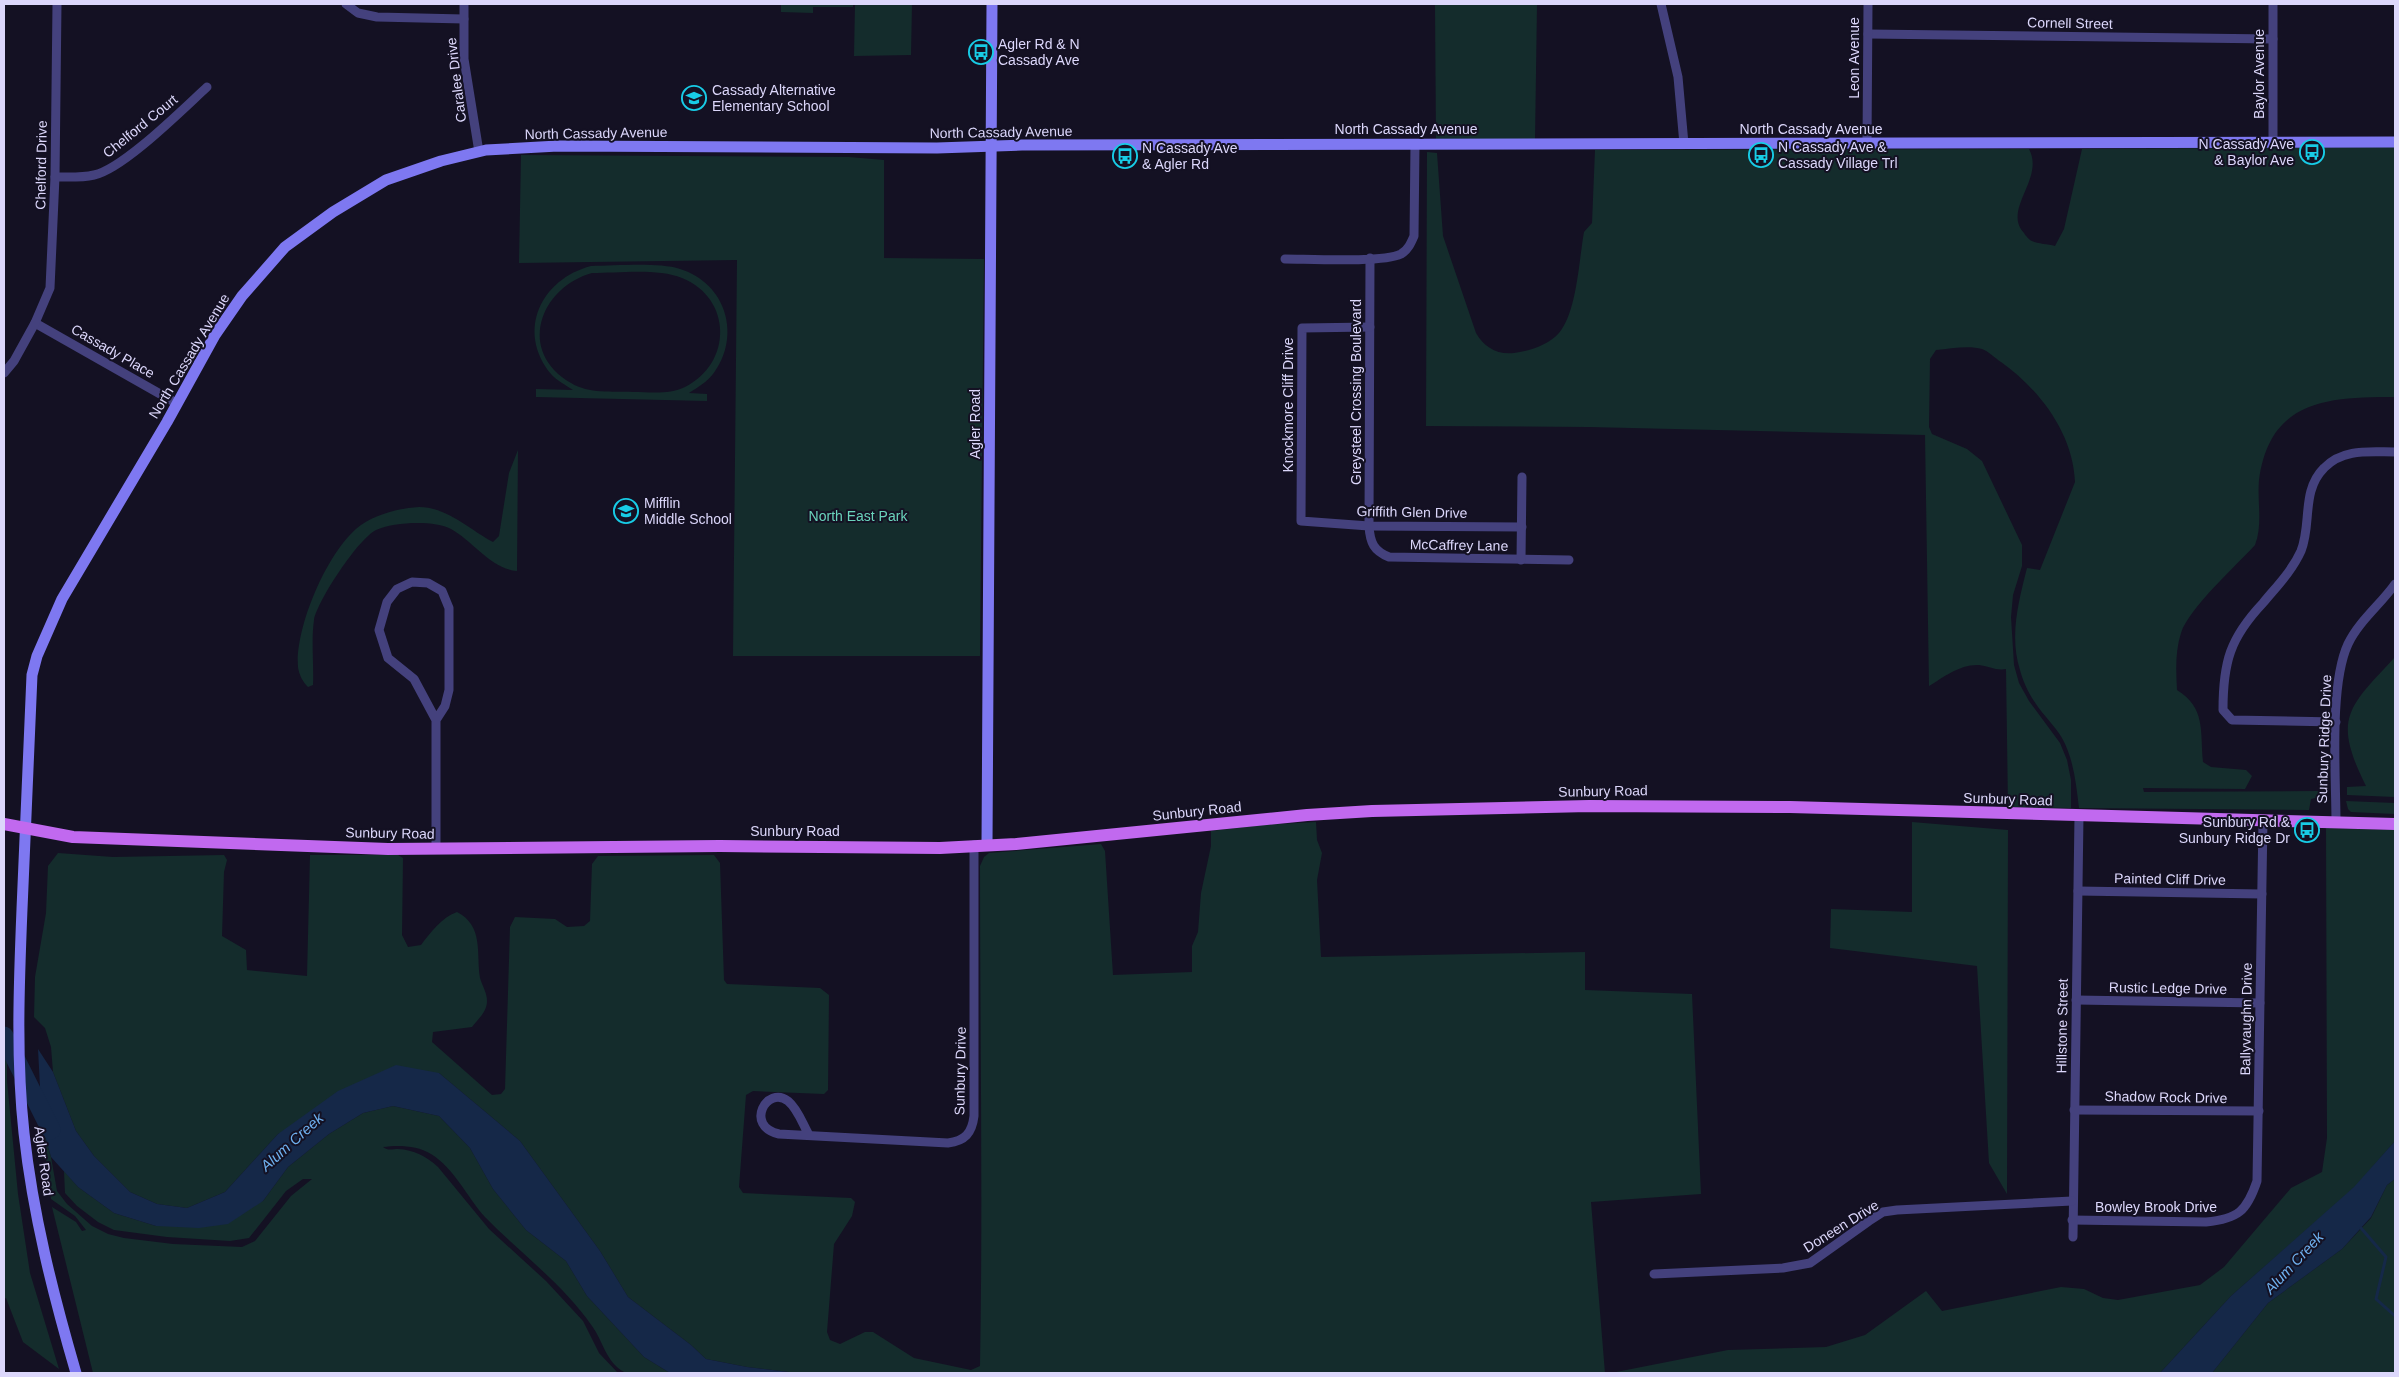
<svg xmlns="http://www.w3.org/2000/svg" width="2399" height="1377" viewBox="0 0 2399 1377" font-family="Helvetica,sans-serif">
  <rect width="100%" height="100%" fill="#141123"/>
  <g fill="#142c2c" fill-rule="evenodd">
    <path d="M781 4H853V7H813V13L781 12Z"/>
    <path d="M855 4H987H912L911 55 854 56Z"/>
    <path d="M1435 4H1537L1535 140 1436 141Z"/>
    <path d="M2395 147V397C2329 397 2270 399 2259 480 2257 502 2263 524 2255 545 2236 566 2189 608 2181 633 2175 652 2176 671 2177 690 2206 708 2200 731 2203 762L2211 767 2246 770 2252 776 2245 789 2143 788 2144 792 2319 791 2320 797 2311 799 2309 810 2079 808C2076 784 2074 760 2062 738 2055 726 2044 716 2036 704 2029 694 2023 682 2020 670 2009 636 2019 600 2027 568L2040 570 2075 482C2073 433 2039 389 2001 362 1995 358 1988 351 1982 349 1968 345 1950 349 1936 350L1930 359 1929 427 1932 434 1967 449 1982 461 2022 545V566L2013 595 2011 617 2014 665 2019 683 2029 701 2060 743 2067 760 2071 780V808L2008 807 2006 669C1997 671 1988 666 1979 665 1960 664 1944 677 1929 686L1925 435 1589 427 1426 426 1427 152 1437 153 1443 236 1476 333C1484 347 1497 355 1514 353 1530 351 1548 345 1559 333 1577 312 1579 259 1584 232L1592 223 1595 150 2029 149C2045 179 2002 209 2024 233 2026 236 2029 240 2032 241 2038 244 2048 244 2055 246L2064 229 2082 149Z"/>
    <path d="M521 155 849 157 884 160V258L984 259 980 656H733L737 260 519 263Z"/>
    <path d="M591 266C615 266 658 262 680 269 726 283 742 336 713 374 707 382 698 387 689 393L707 394V401L536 397V389L573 390C566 385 557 381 551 374 516 331 541 279 591 266ZM592 273C619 273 658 268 682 278 732 298 733 363 685 387 669 395 650 392 633 392 612 391 589 394 571 383 517 352 539 288 592 273Z"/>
    <path d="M518 450 517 571C491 569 473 541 451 529 434 520 394 522 376 530 358 539 318 600 314 620 311 641 314 665 313 685L308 687C303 682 299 675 298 667 295 627 328 549 361 525 377 514 400 508 419 507 447 507 470 530 493 542L499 536 509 473Z"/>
    <path d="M2395 657V797L2347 795V787L2366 786C2332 718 2348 708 2395 657Z"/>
    <path d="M2346 801 2395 803V814L2351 812 2348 809Z"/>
    <path d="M1316 822 1317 840 1322 853 1317 880 1321 957 1585 952V990L1692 994 1701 1194 1591 1202 1605 1373H797L747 1367 706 1359 691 1345 628 1297 600 1251 520 1141 439 1073 278 1134 225 1192 187 1208 157 1204 130 1192 94 1156 76 1131 53 1072 51 1047 45 1028 34 1017 35 977 46 913 48 866 58 853 113 857 224 855 227 860 224 872 222 936 246 950 247 970 307 976 310 855H398L403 858 402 935 408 947 421 945C431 932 441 918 457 912 484 926 476 953 480 978 482 985 487 993 487 1001 487 1012 478 1019 472 1027L433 1032 432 1042 492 1095 501 1094 505 1089 510 927 515 917 555 919 567 927 584 926 590 921 592 864 598 856 714 855 720 863 724 980 727 984 820 988 829 995 828 1090 824 1094 753 1091 746 1095 739 1187 743 1193 851 1198 855 1202 852 1216 834 1244 827 1332 830 1340 840 1344 865 1332H873L914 1358 971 1370 980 1366C983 1200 980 1033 980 866L984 857 989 853 1101 844 1105 851 1113 975 1192 972V946L1198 932 1201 893 1211 846V831L1263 825Z"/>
    <path d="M1912 822 2008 830 2007 1194 1989 1163 1977 966 1830 948 1831 909 1912 912Z"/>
    <path d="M2326 828 2395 830V1141L2355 1187 2231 1296 2160 1373H1611L1728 1350 1826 1347 1865 1335 1926 1291 1942 1311 2061 1287 2084 1289 2103 1298 2118 1300 2200 1285 2224 1267 2291 1188 2322 1172 2327 1138Z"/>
    <path d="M4 1053 7 1055V1081L18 1194 30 1273 59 1369 23 1342 6 1298 4 1299Z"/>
    <path d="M393 1106 439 1116 470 1148 493 1189 526 1230 566 1261 587 1296 644 1357 670 1373C659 1373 632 1376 624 1372 606 1362 603 1341 592 1326 563 1284 520 1253 485 1217 467 1197 454 1168 431 1154 417 1145 397 1145 383 1147 388 1151 392 1149 398 1149 414 1150 426 1156 438 1167L489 1229 546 1281 583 1321 599 1353 618 1373H93L52 1207 76 1222 82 1231 86 1230 75 1216 51 1199 42 1125 51 1157 57 1191 67 1204 92 1226 108 1234 124 1238 173 1244 242 1247 255 1241 291 1196 312 1179H303L286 1191 249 1238 230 1241 167 1237 114 1230 98 1222 77 1206 65 1193 64 1171 78 1187 114 1213 156 1226 263 1201 288 1167 329 1134 363 1113Z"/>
    <path d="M2395 1179V1373H2212L2268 1303 2342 1249 2371 1218 2387 1185Z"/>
  </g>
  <g fill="#152848">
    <path d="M38 1049 53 1072 76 1131 94 1156 130 1192 157 1204 187 1208 225 1192 278 1134 338 1091 396 1065 439 1073 520 1141 600 1251 628 1297 691 1345 706 1359 747 1367 797 1373H670L644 1357 587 1296 566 1261 526 1230 493 1189 470 1148 439 1116 393 1106 363 1113 329 1134 288 1167 263 1201 228 1224 199 1228 156 1226 114 1213 78 1187 51 1157 42 1125Z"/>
    <path d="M2395 1141V1179L2387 1185 2371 1217 2342 1249 2268 1303 2212 1373H2160L2231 1296 2354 1187Z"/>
  </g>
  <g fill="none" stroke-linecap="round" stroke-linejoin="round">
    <path stroke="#152848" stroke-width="3" d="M2361 1228 2386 1257 2376 1299 2395 1316"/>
    <path stroke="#152848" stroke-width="19" d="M4 1036 51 1130"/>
    <g stroke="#44417d" stroke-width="9">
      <path d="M346 4 358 13 377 17 464 19"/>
      <path d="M464 4V59L479 152"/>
      <path d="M1661 4 1678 77 1684 144"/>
      <path d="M1868 34 2273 39"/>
      <path d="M1867 143 1868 4"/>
      <path d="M2273 143V4"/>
      <path d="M55 177C68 177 81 178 94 175 123 169 183 109 207 87"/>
      <path d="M1370 258 1369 526C1370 543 1374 551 1389 557L1569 560"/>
      <path d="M1285 259C1308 259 1383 263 1401 254 1408 250 1411 243 1414 236L1415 144"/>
      <path d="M35 323 176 403"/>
      <path d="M1370 327 1302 328 1301 521 1369 526 1522 527"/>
      <path d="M4 373 14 361 35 323 50 288 55 177 57 4"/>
      <path d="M1521 560 1522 477"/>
      <path d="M2336 722 2232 720 2223 710C2223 662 2230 638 2263 603 2277 586 2292 571 2301 551 2312 524 2301 491 2324 468 2343 448 2370 452 2395 452"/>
      <path d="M2336 823C2336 776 2329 685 2348 644 2359 621 2381 604 2395 584"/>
      <path d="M436 848V720L414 679 388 658 379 630 387 602 397 589 412 582 428 583 442 591 449 608V690L445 706 436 720"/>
      <path d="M2078 891 2262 894"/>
      <path d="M2076 1000 2260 1003"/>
      <path d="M2074 1110 2259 1111"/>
      <path d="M809 1135C803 1125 798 1109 788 1101 767 1085 744 1126 779 1134L948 1143C965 1141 972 1133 974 1116V845"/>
      <path d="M2072 1220 2206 1222C2238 1219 2247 1211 2257 1181L2263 820"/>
      <path d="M2073 1237 2079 816"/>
      <path d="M1654 1274 1783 1268 1810 1263 1869 1221 1883 1212 1897 1210 2072 1201"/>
    </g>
    <g stroke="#7e78f1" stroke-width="11">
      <path d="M987 845 992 4"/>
      <path d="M76 1373C53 1294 33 1215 24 1133 16 1059 19 983 22 909 25 831 28 753 32 675L37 656 62 599 167 422 215 335 242 296 285 247 333 212 386 180 441 161 486 150 558 146 937 148 1022 145 2395 142"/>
    </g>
    <path stroke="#c169ef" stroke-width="12" d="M4 824 73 837 388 849 720 846 940 848 1016 844 1307 815 1372 811 1589 806 1790 807 2395 824"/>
  </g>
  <defs>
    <symbol id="bus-ring" viewBox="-11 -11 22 22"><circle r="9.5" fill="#141123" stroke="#18cce6" stroke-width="1.5"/><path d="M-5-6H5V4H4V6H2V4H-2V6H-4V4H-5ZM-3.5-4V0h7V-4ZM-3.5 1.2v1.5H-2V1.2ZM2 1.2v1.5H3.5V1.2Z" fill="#18cce6"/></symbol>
    <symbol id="school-ring" viewBox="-11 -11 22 22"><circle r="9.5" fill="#141123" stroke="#18cce6" stroke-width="1.5"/><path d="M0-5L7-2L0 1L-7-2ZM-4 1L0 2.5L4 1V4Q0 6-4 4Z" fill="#18cce6"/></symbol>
  </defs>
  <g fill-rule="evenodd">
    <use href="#bus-ring" x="967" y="38" width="28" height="28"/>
    <use href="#school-ring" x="680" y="84" width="28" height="28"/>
    <use href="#bus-ring" x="2298" y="138" width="28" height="28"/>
    <use href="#bus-ring" x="1747" y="141" width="28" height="28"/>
    <use href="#bus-ring" x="1111" y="142" width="28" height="28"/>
    <use href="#school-ring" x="612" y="497" width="28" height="28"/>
    <use href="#bus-ring" x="2293" y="816" width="28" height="28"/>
  </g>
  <g text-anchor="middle" stroke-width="4" stroke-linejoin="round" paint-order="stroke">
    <g font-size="14" fill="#dcd7fb" stroke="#141123">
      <text transform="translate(2070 23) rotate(1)" y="5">Cornell Street</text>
      <text transform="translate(1854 58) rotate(-90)" y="5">Leon Avenue</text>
      <text transform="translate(2259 74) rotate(-90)" y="5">Baylor Avenue</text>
      <text transform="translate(456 80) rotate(-97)" y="5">Caralee Drive</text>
      <text transform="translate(140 126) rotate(-39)" y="5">Chelford Court</text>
      <text x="1406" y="134">North Cassady Avenue</text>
      <text x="1811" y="134">North Cassady Avenue</text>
      <text transform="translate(1001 132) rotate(-1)" y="5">North Cassady Avenue</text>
      <text transform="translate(596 133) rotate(-1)" y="5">North Cassady Avenue</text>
      <text transform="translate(41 165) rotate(-89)" y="5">Chelford Drive</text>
      <text transform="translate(113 351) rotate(30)" y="5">Cassady Place</text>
      <text transform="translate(189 356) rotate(-59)" y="5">North Cassady Avenue</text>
      <text transform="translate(1356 392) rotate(-90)" y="5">Greysteel Crossing Boulevard</text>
      <text transform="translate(1288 405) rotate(-90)" y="5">Knockmore Cliff Drive</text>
      <text transform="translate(975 424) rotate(-90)" y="5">Agler Road</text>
      <text transform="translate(1412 512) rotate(1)" y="5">Griffith Glen Drive</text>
      <text transform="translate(1459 545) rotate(1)" y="5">McCaffrey Lane</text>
      <text transform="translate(2324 739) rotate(-88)" y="5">Sunbury Ridge Drive</text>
      <text transform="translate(1603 791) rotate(-1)" y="5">Sunbury Road</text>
      <text transform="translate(2008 799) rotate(2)" y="5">Sunbury Road</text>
      <text transform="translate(1197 811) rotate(-6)" y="5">Sunbury Road</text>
      <text x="795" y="836">Sunbury Road</text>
      <text transform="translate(390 833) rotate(1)" y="5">Sunbury Road</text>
      <text transform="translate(2170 879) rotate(1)" y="5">Painted Cliff Drive</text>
      <text transform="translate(2168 988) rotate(1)" y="5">Rustic Ledge Drive</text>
      <text transform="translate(2246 1019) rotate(-89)" y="5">Ballyvaughn Drive</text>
      <text transform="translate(2062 1026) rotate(-89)" y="5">Hillstone Street</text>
      <text transform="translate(960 1071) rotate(-89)" y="5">Sunbury Drive</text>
      <text transform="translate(2166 1097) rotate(1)" y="5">Shadow Rock Drive</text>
      <text transform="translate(44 1161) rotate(82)" y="5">Agler Road</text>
      <text x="2156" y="1212">Bowley Brook Drive</text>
      <text transform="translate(1841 1226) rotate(-32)" y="5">Doneen Drive</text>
    </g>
    <g font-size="14" fill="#dcd7fb" stroke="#141123" text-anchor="start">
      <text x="998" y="49">Agler Rd &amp; N<tspan x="998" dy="16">Cassady Ave</tspan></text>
      <text x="712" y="95">Cassady Alternative<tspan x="712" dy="16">Elementary School</tspan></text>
      <text x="2294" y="149" text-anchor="end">N Cassady Ave<tspan x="2294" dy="16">&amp; Baylor Ave</tspan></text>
      <text x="1778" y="152">N Cassady Ave &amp;<tspan x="1778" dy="16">Cassady Village Trl</tspan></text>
      <text x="1142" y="153">N Cassady Ave<tspan x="1142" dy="16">&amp; Agler Rd</tspan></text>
      <text x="644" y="508">Mifflin<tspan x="644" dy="16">Middle School</tspan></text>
      <text x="2290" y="827" text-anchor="end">Sunbury Rd &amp;<tspan x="2290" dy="16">Sunbury Ridge Dr</tspan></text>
    </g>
    <g font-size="14" fill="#6ad3bc" stroke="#141123">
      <text x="858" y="521">North East Park</text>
    </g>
    <g font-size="15" font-style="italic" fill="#6fb1f0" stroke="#141123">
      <text transform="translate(292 1142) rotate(-42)" y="5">Alum Creek</text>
      <text transform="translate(2294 1263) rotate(-47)" y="5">Alum Creek</text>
    </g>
  </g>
  <rect width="2399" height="1377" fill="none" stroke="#dcd7fb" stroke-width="10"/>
</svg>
